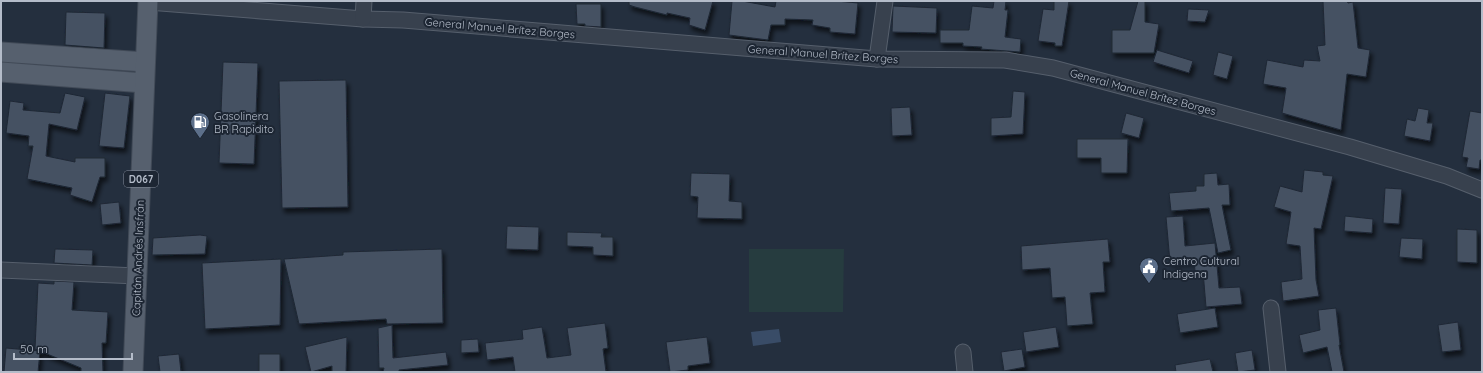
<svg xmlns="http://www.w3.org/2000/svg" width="1483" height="373" viewBox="0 0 1483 373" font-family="Quicksand,sans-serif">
  <defs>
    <filter id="shadow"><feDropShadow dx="2.5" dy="4.5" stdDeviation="2" flood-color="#0009"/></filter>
  </defs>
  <rect width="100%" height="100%" fill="#242f3e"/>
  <path fill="#263c3f" d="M749 249H844L843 312H749Z"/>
  <path fill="#394c67" d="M779 329 781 342 753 346 751 332Z"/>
  <g fill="#455162" stroke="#1f2835" filter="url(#shadow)">
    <path d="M629 1H713L705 30 689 25 690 18 667 13V15L635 7 629 5Z"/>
    <path d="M732 1H742L775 7 776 1H836L858 3 855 34 830 32V28L812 25 813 20 785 19V25H771L768 40 729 35Z"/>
    <path d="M994 1H1006L1005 10H1008L1005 37 1021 39 1020 52 981 49 982 47 963 46V43H940V30H969L972 6 993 8Z"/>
    <path d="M1054 1H1069L1062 46H1055V43L1038 41 1043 9 1054 10Z"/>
    <path d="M1138 1H1145V22L1159 24 1154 53H1112V30H1130Z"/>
    <path d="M1323 1H1347L1348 3 1353 2 1358 48 1370 50 1366 77 1347 74 1341 130 1282 113 1286 88 1263 84 1267 60 1303 67 1304 60 1320 61 1317 46 1325 45Z"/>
    <path d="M576 4H601V27L585 26V24H577Z"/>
    <path d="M893 6 937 8 936 33 892 32Z"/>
    <path d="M1188 9 1209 10 1205 22 1187 21Z"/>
    <path d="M66 12 105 13 104 48 65 45Z"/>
    <path d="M1157 50 1193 61 1189 73 1153 62Z"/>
    <path d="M1218 52 1233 56 1227 79 1213 75Z"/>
    <path d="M223 62 258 63 254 164 219 163Z"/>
    <path d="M346 80 348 207 282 208 279 81Z"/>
    <path d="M1013 91 1025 92 1023 134 991 136V118L1011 117Z"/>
    <path d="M65 93 85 97 77 130 49 124 46 156 75 162V158H105V177H100L92 202 70 195 72 188 27 179 33 146H28L29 136 6 133 10 101 24 103 23 110 60 113Z"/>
    <path d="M105 93 130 96 124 148 99 146Z"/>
    <path d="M910 107 912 135 892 136 891 108Z"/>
    <path d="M1418 108 1429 110 1427 123H1433L1430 141 1404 136 1407 119 1415 121Z"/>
    <path d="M1470 111 1482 113V160H1480L1479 169 1466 167 1468 158 1462 157Z"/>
    <path d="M1126 113 1144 118 1139 138 1121 133Z"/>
    <path d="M1077 139H1128L1127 173H1101V158H1077Z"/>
    <path d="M1304 170 1323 172V175L1333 176 1321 229 1314 228 1316 280 1319 296 1283 301 1281 282 1302 279 1300 246 1286 244 1291 212 1274 207 1280 186 1302 192Z"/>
    <path d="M691 173 730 174 729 201 742 202V219L697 218 698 197 690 196Z"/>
    <path d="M1217 173 1218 185 1229 184 1230 205H1222L1231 250 1218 253 1209 208 1171 211 1169 193 1196 191V186H1204V174Z"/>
    <path d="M1385 188 1402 189 1399 224 1383 223Z"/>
    <path d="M119 202 121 223 102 225 100 204Z"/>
    <path d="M1183 216 1185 246 1215 243 1219 288 1240 287 1242 304 1206 307 1203 271H1195L1194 260 1170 262 1166 217Z"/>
    <path d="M1345 216 1373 219 1372 233 1344 231Z"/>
    <path d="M507 226 539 227 538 250 506 249Z"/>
    <path d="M1457 229 1477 230V263L1457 262Z"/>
    <path d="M567 232 602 233 601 237H613V256L593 255V247L567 246Z"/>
    <path d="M200 235 207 236 205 254 152 255 153 238Z"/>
    <path d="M1401 238 1423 239 1422 259 1399 257Z"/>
    <path d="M1108 239 1110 262H1103L1105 292 1090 293 1093 324 1067 326 1065 297 1052 298 1050 268 1022 270 1021 246Z"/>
    <path d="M55 249 93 250 92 265 54 263Z"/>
    <path d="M442 249 443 323 387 324 386 319 299 324 284 259 343 255V252Z"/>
    <path d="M281 259 280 325 205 329 202 263Z"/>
    <path d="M54 281 74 282 72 310 108 312 106 343H102L103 372H81V368L35 349 38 283 54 284Z"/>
    <path d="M1215 308 1218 327 1180 333 1177 314Z"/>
    <path d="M1336 308 1340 345H1339L1344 372H1332L1327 347 1303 353 1299 335 1320 330 1318 310Z"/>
    <path d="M1458 322 1461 350 1442 352 1438 325Z"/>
    <path d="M605 323 608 348 603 349 606 372H515L513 357 487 360 485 343 523 339 522 330 542 327 547 358 571 355 567 328Z"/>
    <path d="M392 325 393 358 446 352 448 365 399 370V372H383L384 368H379L378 328Z"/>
    <path d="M1056 327 1059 347 1026 352 1023 332Z"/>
    <path d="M347 337 346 372H332V366L311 372 305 347Z"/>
    <path d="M707 337 710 363 688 366V370L670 372 666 342Z"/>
    <path d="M478 339 479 352 461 353V340Z"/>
    <path d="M6 348 40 351 38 372H4Z"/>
    <path d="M1022 349 1025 367 1004 371 1001 352Z"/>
    <path d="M1252 350 1255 370 1238 372 1235 353Z"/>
    <path d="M179 354 181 372H160L158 356Z"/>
    <rect x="259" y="354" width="21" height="18"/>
    <path d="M1210 359 1213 372H1176L1175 365Z"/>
  </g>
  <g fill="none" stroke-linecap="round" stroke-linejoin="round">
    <defs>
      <g id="minor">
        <path d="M148 2 363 19 403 20 877 59 1005 60 1053 68 1350 147 1447 176 1482 190"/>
        <path d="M363 19 364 1"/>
        <path d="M877 59 885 1"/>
        <path d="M1 270 137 276"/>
        <path d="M1271 308 1278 372"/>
        <path d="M963 352 965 372"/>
      </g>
      <g id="major">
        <path d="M1 52 145 62"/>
        <path d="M1 72 144 83"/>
        <path d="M133 372 148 1"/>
      </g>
    </defs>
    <use href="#minor" stroke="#565f6c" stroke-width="17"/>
    <use href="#major" stroke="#414a57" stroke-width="21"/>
    <use href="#minor" stroke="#38414e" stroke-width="15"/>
    <use href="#major" stroke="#56606e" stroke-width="19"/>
  </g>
  <defs>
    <symbol id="fuel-pin" viewBox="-11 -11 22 30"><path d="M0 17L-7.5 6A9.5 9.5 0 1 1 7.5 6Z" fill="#5c6f8a" stroke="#1d2633"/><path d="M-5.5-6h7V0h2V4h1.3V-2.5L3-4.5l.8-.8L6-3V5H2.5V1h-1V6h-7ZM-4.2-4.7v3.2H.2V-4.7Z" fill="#fff"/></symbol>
    <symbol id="civic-pin" viewBox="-11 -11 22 30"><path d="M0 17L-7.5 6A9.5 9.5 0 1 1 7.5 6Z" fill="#5c6f8a" stroke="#1d2633"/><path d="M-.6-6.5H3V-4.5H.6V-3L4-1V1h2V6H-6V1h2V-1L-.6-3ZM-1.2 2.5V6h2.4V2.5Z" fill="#fff"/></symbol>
  </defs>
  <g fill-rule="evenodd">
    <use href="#fuel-pin" x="189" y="111" width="22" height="30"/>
    <use href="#civic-pin" x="1138" y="256" width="22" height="30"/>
  </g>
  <g text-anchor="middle" stroke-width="4" stroke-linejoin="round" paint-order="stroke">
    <rect fill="#1d2633" stroke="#878f9c" stroke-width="1" x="124" y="171" width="34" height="16" rx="3"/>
    <g font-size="10" font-weight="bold" fill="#b4bcc9">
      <text x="141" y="183">D067</text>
    </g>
    <g font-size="11" fill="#b4bcc9" stroke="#1d2633">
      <text transform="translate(500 28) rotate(5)" y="4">General Manuel Brítez Borges</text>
      <text transform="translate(823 54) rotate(4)" y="4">General Manuel Brítez Borges</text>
      <text transform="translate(1143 92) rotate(15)" y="4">General Manuel Brítez Borges</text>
      <text transform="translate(138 258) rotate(-88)" y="4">Capitán Andrés Insfrán</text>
    </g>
    <g font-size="11" fill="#b4bcc9" stroke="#1d2633" text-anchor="start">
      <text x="214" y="120">Gasolinera<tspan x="214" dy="13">BR Rapidito</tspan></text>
      <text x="1163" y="265">Centro Cultural<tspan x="1163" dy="13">Indigena</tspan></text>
    </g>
  </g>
  <rect width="1483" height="373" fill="none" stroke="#b4bcc9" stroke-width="4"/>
  <path d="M14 353v6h118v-6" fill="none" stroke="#b4bcc9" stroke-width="2"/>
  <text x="20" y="353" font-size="12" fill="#b4bcc9" stroke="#1d2633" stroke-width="3" paint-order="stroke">50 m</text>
</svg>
